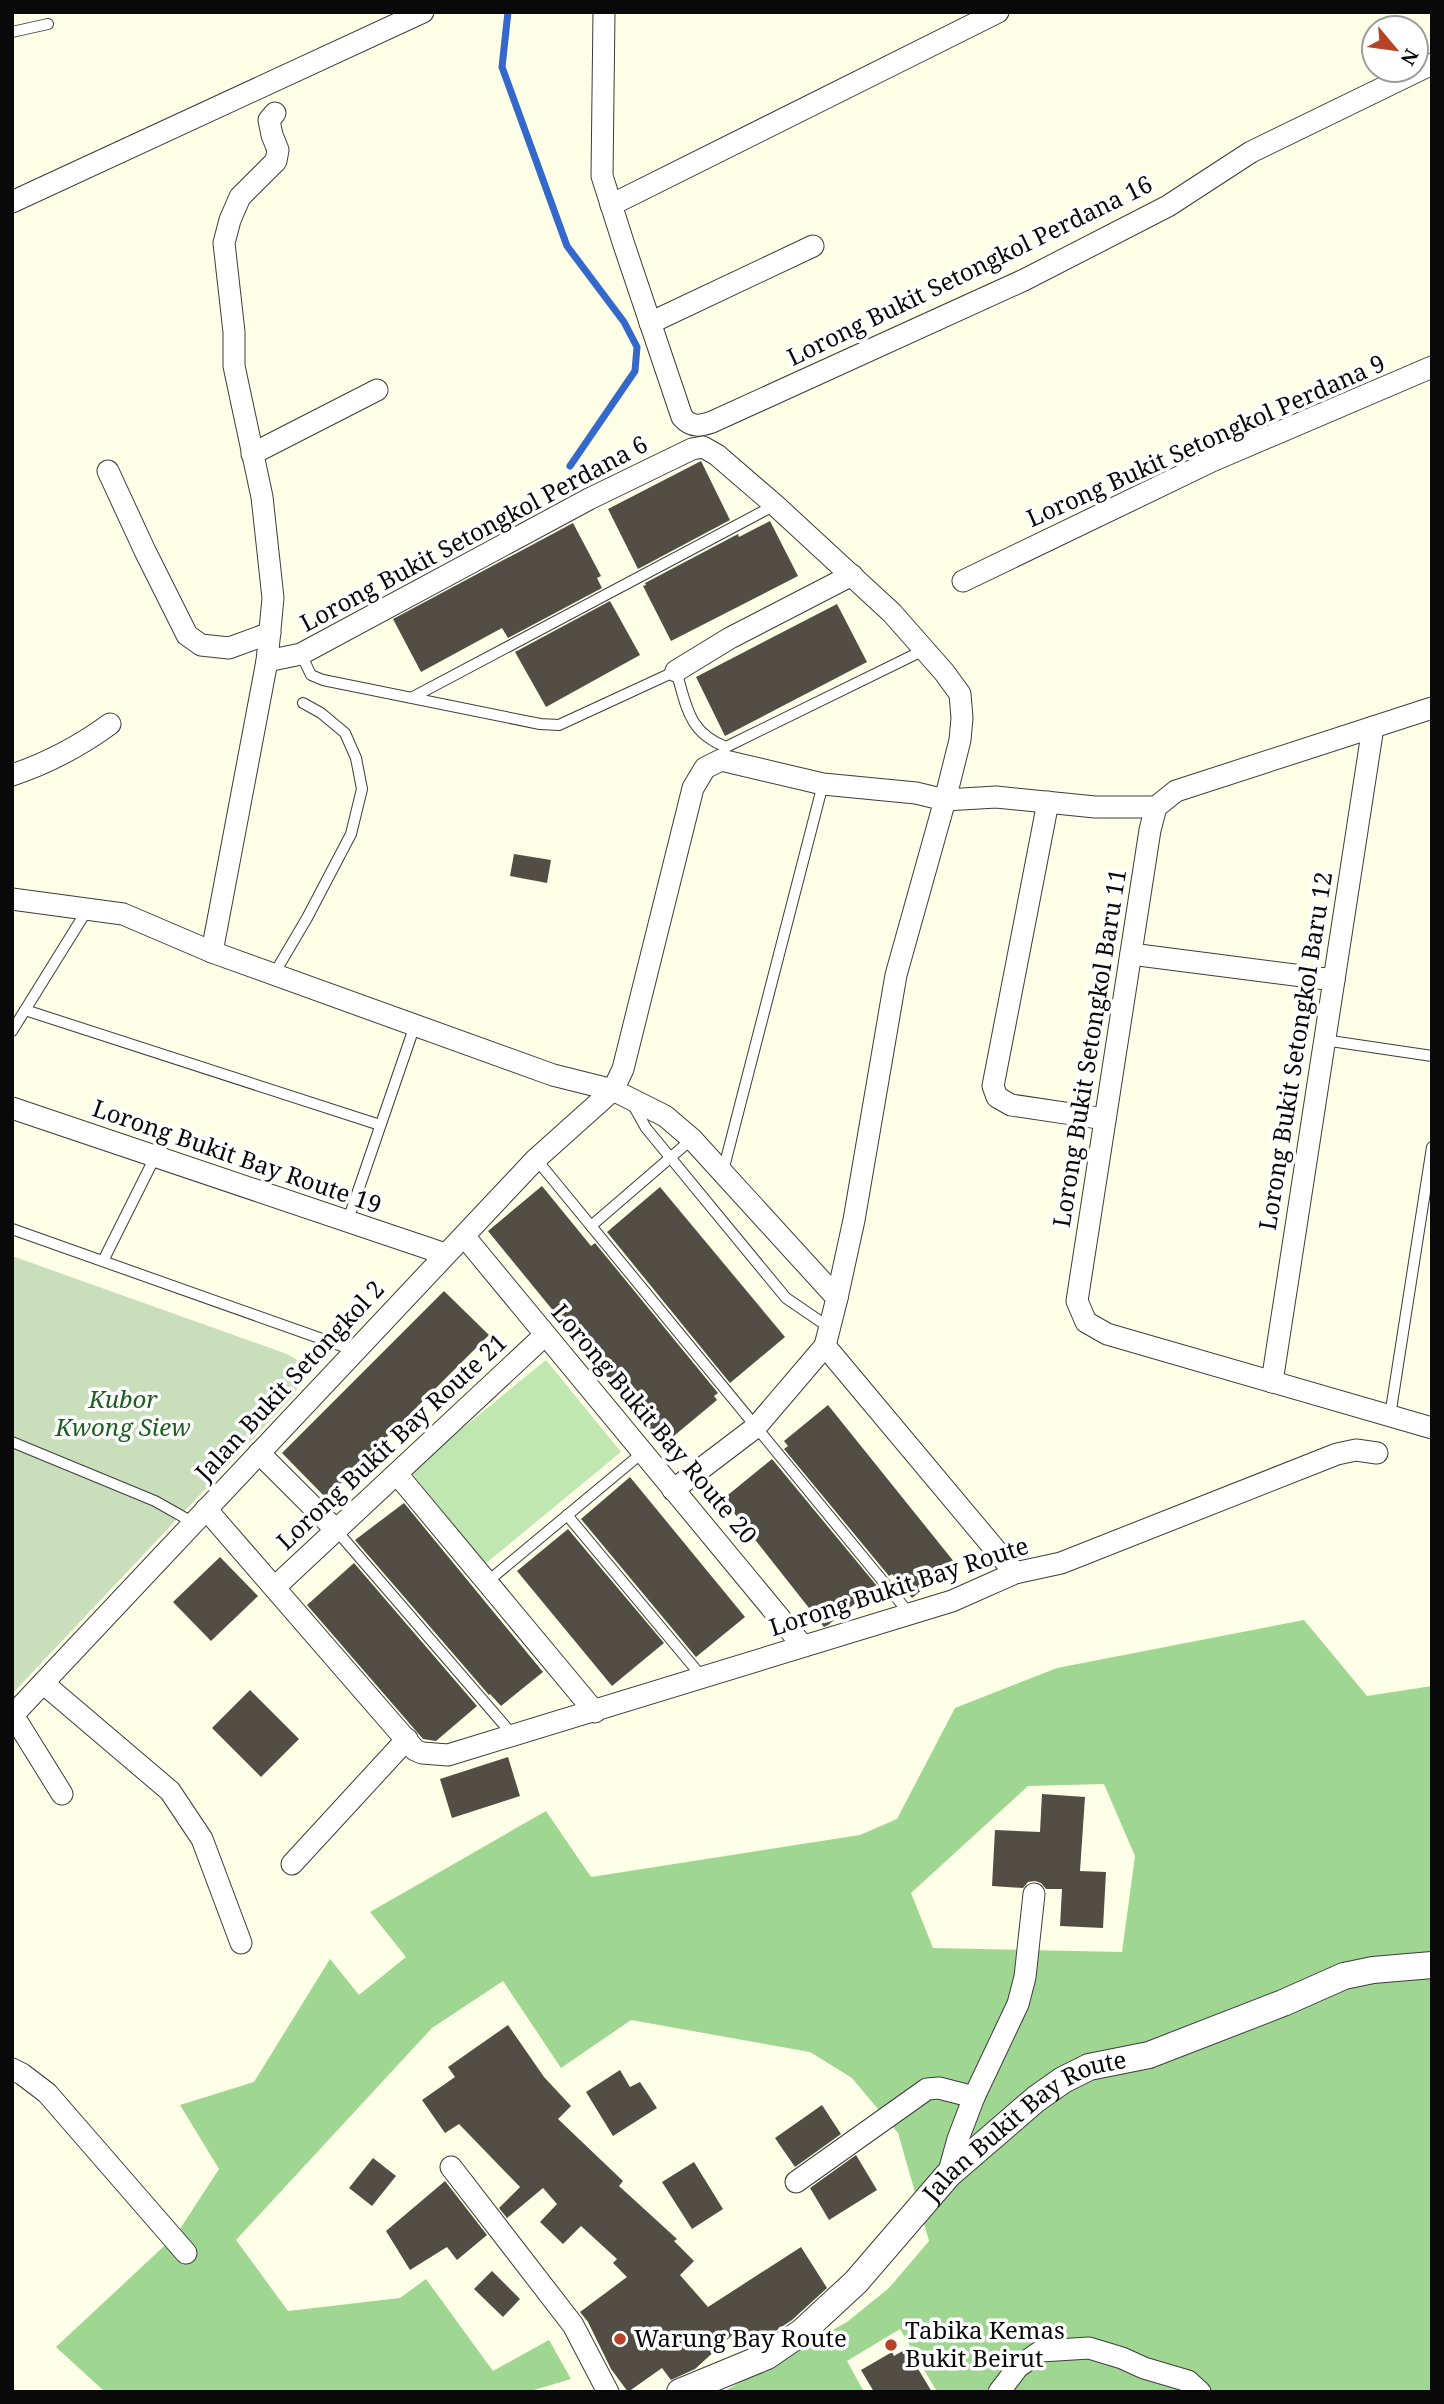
<svg xmlns="http://www.w3.org/2000/svg" width="1444" height="2404" viewBox="0 0 1444 2404" font-family="'Noto Serif',serif">
  <rect width="100%" height="100%" fill="#fdffe6"/>
  <path fill="#c0e7b2" d="M546 1360 621 1452 485 1564 410 1471Z"/>
  <path fill="#9fd792" fill-rule="evenodd" d="M1304 1620 1367 1696 1432 1686V2392H934L936 2390 900 2329 847 2361 864 2392H723L847 2322 889 2288 929 2241 898 2133 852 2078 810 2052 631 2020 561 2068 503 1981 432 2028 236 2240 288 2311 400 2298 426 2279 493 2371 549 2340 571 2379 527 2392H105L56 2347 176 2235 219 2169 180 2105 254 2082 330 1959 359 1995 406 1957 370 1912 546 1811 591 1877 860 1835 897 1819 955 1708 1057 1668ZM1104 1784 1135 1856 1122 1952 933 1948 911 1893 1028 1786Z"/>
  <path fill="#c9deba" d="M12 1256 287 1354 307 1366 294 1395 12 1694Z"/>
  <g fill="none" stroke-linecap="round" stroke-linejoin="round">
    <path stroke="#3468cb" stroke-width="7" d="M508 12 502 67 567 246 624 322 637 347 635 371 570 466"/>
  </g>
  <g fill="#524e46">
    <path d="M701 461 730 520 638 569 608 509Z"/>
    <path d="M770 521 798 576 671 641 643 586 646 585 645 583 738 534 739 537Z"/>
    <path d="M573 523 601 576 597 578 602 588 508 638 502 628 421 672 393 619Z"/>
    <path d="M610 601 640 655 546 707 515 652Z"/>
    <path d="M837 604 867 662 725 736 696 677Z"/>
    <path d="M514 854 551 860 547 883 510 876Z"/>
    <path d="M542 1186 591 1246 595 1243 718 1393 714 1396 717 1400 663 1445 488 1231Z"/>
    <path d="M660 1187 785 1337 730 1383 607 1232Z"/>
    <path d="M444 1291 489 1335 326 1498 282 1453Z"/>
    <path d="M828 1405 955 1563 912 1598 892 1574 889 1576 784 1449 788 1446 784 1441Z"/>
    <path d="M772 1459 877 1586 828 1625 824 1627 723 1499Z"/>
    <path d="M630 1477 745 1617 696 1657 581 1519Z"/>
    <path d="M404 1503 543 1672 501 1706 490 1694 489 1695 355 1540Z"/>
    <path d="M568 1529 664 1643 612 1686 517 1571Z"/>
    <path d="M220 1557 258 1596 211 1641 173 1602Z"/>
    <path d="M354 1563 477 1706 436 1741 423 1739 307 1605Z"/>
    <path d="M250 1690 299 1739 261 1777 212 1728Z"/>
    <path d="M508 1757 520 1796 452 1818 440 1779Z"/>
    <path d="M1042 1794 1085 1797 1080 1871 1106 1872 1103 1928 1060 1926 1062 1889H1046L1041 1883 1035 1881 1028 1882 1023 1888 992 1886 995 1830 1040 1832Z"/>
    <path d="M508 2025 544 2077 571 2106 558 2119 623 2181 619 2186 677 2239 674 2241 694 2261 680 2275 708 2307 801 2247 827 2288 792 2320 759 2342 753 2345 741 2327 695 2369 671 2380 662 2368 628 2392 611 2369 588 2322 580 2312 627 2277 613 2263 617 2259 581 2226 563 2244 540 2222 557 2204 543 2188 507 2218 499 2208 520 2187 459 2124 445 2133 422 2100 455 2077 448 2067Z"/>
    <path d="M620 2070 630 2087 640 2082 657 2108 613 2136 586 2092Z"/>
    <path d="M822 2105 841 2134 795 2167 775 2138Z"/>
    <path d="M856 2155 877 2190 829 2220 810 2188Z"/>
    <path d="M373 2158 396 2176 372 2206 349 2188Z"/>
    <path d="M694 2162 723 2209 692 2229 662 2182Z"/>
    <path d="M445 2181 487 2235 457 2260 447 2247 410 2270 386 2231Z"/>
    <path d="M492 2271 520 2299 503 2317 474 2289Z"/>
    <path d="M906 2349 932 2392H874L861 2370 892 2352 894 2356Z"/>
  </g>
  <g fill="none" stroke-linecap="round" stroke-linejoin="round">
    <defs>
      <g id="service">
        <path d="M12 32 48 24"/>
        <path d="M301 654 311 675 323 680 540 724 559 725 676 671C687 707 688 732 726 747L924 650"/>
        <path d="M413 697 775 505"/>
        <path d="M274 974 307 918 351 834 362 789 356 758 345 733 321 713 303 703"/>
        <path d="M25 1010 380 1125"/>
        <path d="M12 1031 89 907"/>
        <path d="M1324 1040 1432 1056"/>
        <path d="M632 1103 646 1128 786 1298 830 1328"/>
        <path d="M536 1159 909 1613"/>
        <path d="M723 1171 823 784"/>
        <path d="M347 1223 415 1025"/>
        <path d="M591 1226 692 1139"/>
        <path d="M12 1229 356 1351"/>
        <path d="M103 1261 155 1157"/>
        <path d="M1390 1416 1432 1147"/>
        <path d="M12 1442 155 1501 194 1523"/>
        <path d="M567 1515 703 1678"/>
        <path d="M336 1530 512 1734"/>
        <path d="M487 1582 642 1453"/>
      </g>
      <g id="minor">
        <path d="M604 12 602 176 624 245 682 417C692 428 700 426 712 422L1024 280 1168 206 1251 152 1432 64"/>
        <path d="M12 202 423 12"/>
        <path d="M611 205 998 12"/>
        <path d="M650 323 813 246"/>
        <path d="M252 454 377 390"/>
        <path d="M108 471 145 551 187 635 201 645 229 648 270 633"/>
        <path d="M963 581 1212 461 1432 367"/>
        <path d="M267 661 301 654 589 499 692 449 703 447 717 455 775 505 892 613 944 672 960 694 962 718 960 740 945 800 896 975 854 1220 837 1298"/>
        <path d="M676 671 730 638 852 575"/>
        <path d="M1432 708 1176 791 1156 807 1150 830 1077 1301 1086 1322 1107 1334 1432 1428"/>
        <path d="M12 775C48 763 80 746 110 724"/>
        <path d="M1048 802 993 1086 997 1097 1011 1105 1105 1119"/>
        <path d="M12 899 123 914 212 952 553 1075 613 1090 665 1116 692 1139 837 1298 825 1346 1015 1573"/>
        <path d="M212 952 267 661 273 598 262 497 234 366V332L224 243 230 220 240 197 276 161 278 150 272 135 269 120 275 113"/>
        <path d="M1131 954 1334 980"/>
        <path d="M12 1108 445 1254"/>
        <path d="M464 1236 803 1646"/>
        <path d="M1272 1382 1373 727"/>
        <path d="M259 1453 336 1530"/>
        <path d="M397 1474 595 1712"/>
        <path d="M673 1490 756 1427 825 1346"/>
        <path d="M206 1509 415 1750 422 1753 448 1755 952 1601 1015 1573 1061 1563 1337 1454 1356 1450 1377 1453"/>
        <path d="M275 1587 545 1335"/>
        <path d="M43 1683 170 1791 202 1839 241 1943"/>
        <path d="M13 1715 62 1794"/>
        <path d="M12 1716 536 1159 613 1090 623 1069 693 788 705 768 721 760 823 784 916 793 945 800 996 797 1095 807H1156"/>
        <path d="M292 1864 407 1739"/>
        <path d="M12 2069 22 2074 47 2093 186 2253"/>
        <path d="M451 2167 573 2325 608 2392"/>
        <path d="M948 2175 958 2139 974 2097 1018 2004 1025 1977 1034 1894"/>
        <path d="M796 2182 927 2089 939 2088 974 2097"/>
        <path d="M999 2392 1018 2367 1041 2351 1089 2348 1122 2358 1144 2368 1188 2381 1200 2392"/>
      </g>
      <g id="tertiary">
        <path id="s1" d="M680 2392 767 2356 802 2332 856 2282 948 2175 1036 2099 1063 2080 1089 2067 1149 2055 1283 2003 1344 1976 1373 1970 1432 1965"/>
      </g>
    </defs>
    <use href="#service" stroke="#3c3c3c" stroke-width="12"/>
    <use href="#minor" stroke="#3c3c3c" stroke-width="23"/>
    <use href="#tertiary" stroke="#3c3c3c" stroke-width="28"/>
    <use href="#service" stroke="#fff" stroke-width="10"/>
    <use href="#minor" stroke="#fff" stroke-width="21"/>
    <use href="#tertiary" stroke="#fff" stroke-width="26"/>
  </g>
  <g fill="#b64325" stroke="#fff" stroke-width="2.5">
    <circle cx="620" cy="2339" r="7"/>
    <circle cx="891" cy="2345" r="7"/>
  </g>
  <g text-anchor="middle" stroke-width="7" stroke-linejoin="round" paint-order="stroke">
    <g font-size="24" fill="#090909" stroke="#fff">
      <text transform="translate(970 271) rotate(-26)" y="8">Lorong Bukit Setongkol Perdana 16</text>
      <text transform="translate(1206 441) rotate(-24)" y="8">Lorong Bukit Setongkol Perdana 9</text>
      <text transform="translate(474 534) rotate(-28)" y="8">Lorong Bukit Setongkol Perdana 6</text>
      <text transform="translate(1090 1048) rotate(-81)" y="8">Lorong Bukit Setongkol Baru 11</text>
      <text transform="translate(1296 1051) rotate(-81)" y="8">Lorong Bukit Setongkol Baru 12</text>
      <text transform="translate(237 1157) rotate(19)" y="8">Lorong Bukit Bay Route 19</text>
      <text transform="translate(290 1381) rotate(-47)" y="8">Jalan Bukit Setongkol 2</text>
      <text transform="translate(654 1424) rotate(50)" y="8">Lorong Bukit Bay Route 20</text>
      <text transform="translate(392 1442) rotate(-43)" y="8">Lorong Bukit Bay Route 21</text>
      <text transform="translate(899 1587) rotate(-18)" y="8">Lorong Bukit Bay Route</text>
      <text dy="8" stroke="none"><textPath href="#s1" startOffset="444">Jalan Bukit Bay Route</textPath></text>
    </g>
    <g font-size="24" font-style="italic" fill="#1c5f20" stroke="#fff">
      <text x="123" y="1408">Kubor<tspan x="123" dy="28">Kwong Siew</tspan></text>
    </g>
    <g font-size="24" fill="#090909" stroke="#fff" text-anchor="start">
      <text x="905" y="2339">Tabika Kemas<tspan x="905" dy="28">Bukit Beirut</tspan></text>
      <text x="634" y="2347">Warung Bay Route</text>
    </g>
  </g>
  <rect width="1444" height="2404" fill="none" stroke="#090909" stroke-width="28"/>
  <g transform="translate(1395 49) rotate(119)"><circle r="33" fill="#ffffff" stroke="#9d9d9d" stroke-width="2"/>
  <path d="M0-5L12 26L0 18L-12 26Z" fill="#b64325"/>
  <text y="-10" font-size="19" font-weight="bold" text-anchor="middle" fill="#090909">N</text>
  </g>
</svg>
